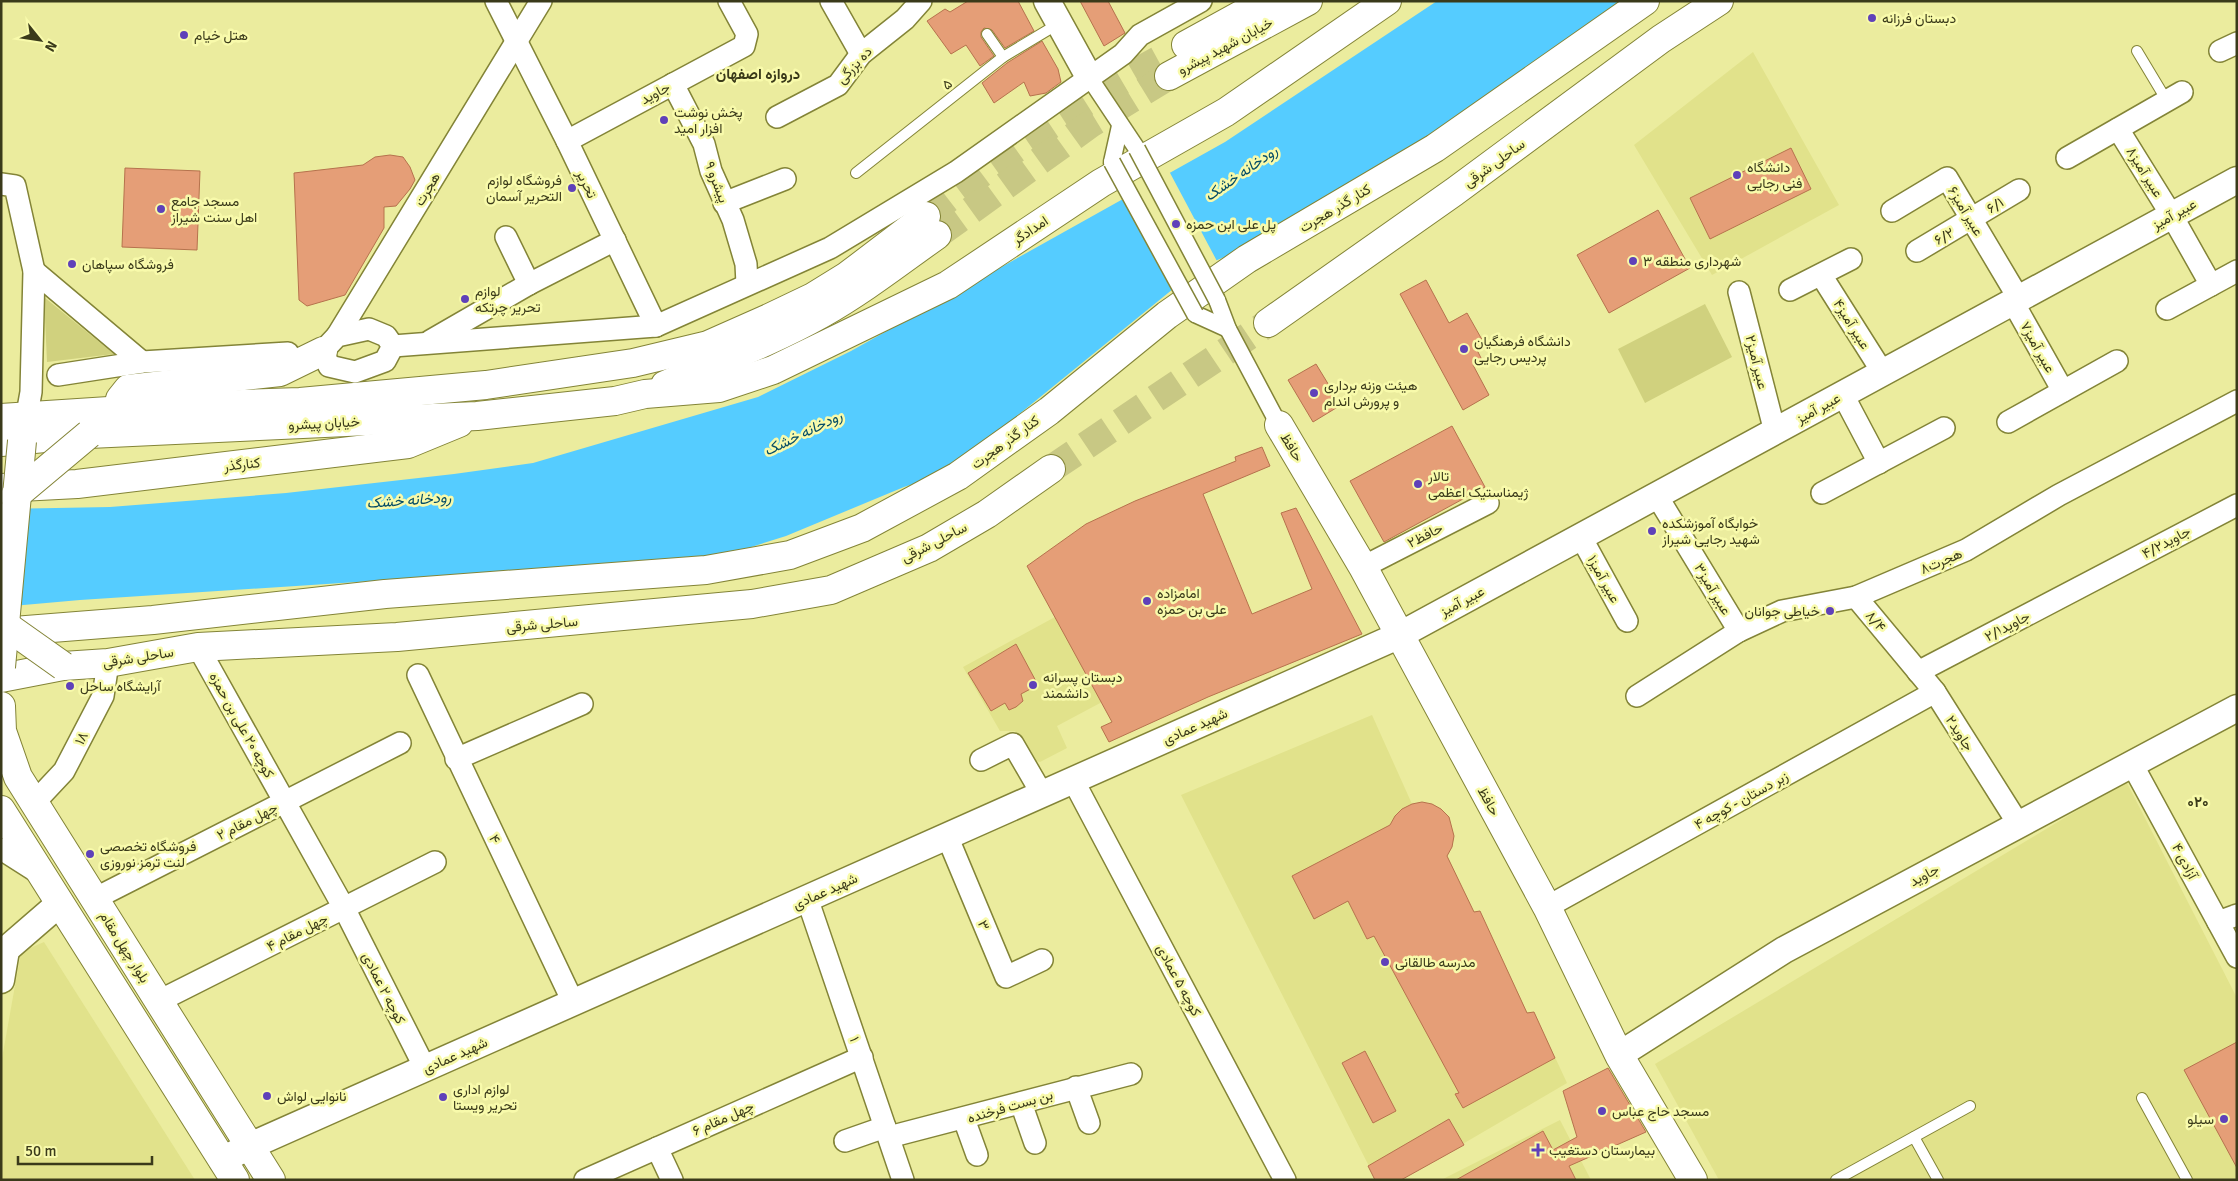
<svg xmlns="http://www.w3.org/2000/svg" width="2238" height="1181" viewBox="0 0 2238 1181" font-family="Signika,Vazirmatn,sans-serif">
  <rect width="100%" height="100%" fill="#ebec9e"/>
  <g fill="#e1e28b">
    <path d="M1753 52 1839 205 1712 275 1634 145Z"/>
    <path d="M1055 617 1102 702 1057 726 1067 748 1040 762 1031 760 1015 731H1000L963 667Z"/>
    <path d="M1372 715 1412 804H1432L1441 809 1449 817 1454 836 1452 847 1447 856 1474 912 1480 911 1527 1012H1534L1567 1083 1401 1180H1376L1181 795Z"/>
    <path d="M2126 781 2237 998V1180H1719L1655 1064Z"/>
    <path d="M44 942 195 1180H1V1064L21 952Z"/>
    <path d="M1560 1120 1591 1180H1441Z"/>
  </g>
  <g fill="#d0d17e">
    <path d="M44 297 114 354 47 362Z"/>
    <path d="M1705 304 1732 357 1645 403 1618 349Z"/>
  </g>
  <path fill="#5cf" d="M1437 1H1620L1420 144 1237 252 1200 267 947 473 904 487 786 536 726 555 662 562 80 600 1 607V509L110 507 286 493 454 474 533 463 758 397 851 351 1225 142Z"/>
  <path fill="#ebec9e" d="M1169 171 1218 263 1201 269 1186 281 1137 189Z"/>
  <g fill="#e59e77" stroke="#b6724d">
    <path d="M968 1H1018L1034 31 1005 48 992 30 984 28 981 32V37L994 56 980 66 966 45 951 54 927 21 945 9 950 12Z"/>
    <path d="M1080 1H1108L1125 33 1104 46Z"/>
    <path d="M1042 41 1058 69 1061 82 1046 93 1030 96 1024 82 994 103 982 83 1007 63Z"/>
    <path d="M1791 148 1811 189 1710 239 1690 198Z"/>
    <path d="M390 155 403 157 410 167 415 180 410 189 396 206 384 207V228L345 295 307 306 299 300 294 173 363 165 375 157Z"/>
    <path d="M125 168 200 171 197 250 122 247Z"/>
    <path d="M1658 210 1690 268 1609 313 1577 255Z"/>
    <path d="M1426 280 1449 323 1467 313 1485 345 1477 350 1482 360 1473 365 1489 395 1463 410 1400 294Z"/>
    <path d="M1316 364 1341 405 1313 422 1288 380Z"/>
    <path d="M1452 426 1485 487 1384 542 1350 481Z"/>
    <path d="M1262 447 1270 466 1203 494 1252 614 1312 589 1281 513 1296 508 1362 634 1208 697 1109 742 1101 727 1112 722 1027 566 1086 524 1135 501 1236 461 1235 457Z"/>
    <path d="M1016 644 1038 685 1021 694 1023 701 1016 707 1009 710 1005 703 991 711 968 673Z"/>
    <path d="M1422 802 1432 804 1441 809 1449 817 1454 836 1452 847 1447 856 1474 912 1480 911 1527 1013 1534 1012 1555 1058 1463 1108 1455 1094 1459 1093 1374 936 1367 939 1348 901 1314 919 1292 876 1390 825 1395 816 1402 809 1412 804Z"/>
    <path d="M2237 1042V1168L2184 1070Z"/>
    <path d="M1365 1051 1396 1111 1373 1123 1342 1063Z"/>
    <path d="M1608 1068 1646 1132 1569 1166 1576 1180H1456L1543 1131 1553 1150 1577 1137 1563 1091Z"/>
    <path d="M1449 1119 1464 1145 1401 1180H1375L1368 1166Z"/>
  </g>
  <g fill="none" stroke-linecap="round" stroke-linejoin="round">
    <g stroke="#c8c884" stroke-width="28" stroke-dasharray="28 14" stroke-linecap="butt">
      <path d="M926 216C997 160 1079 103 1158 60"/>
      <path d="M937 235 1092 123 1169 76"/>
      <path d="M1051 469 1268 323"/>
    </g>
    <defs>
      <g id="service">
        <path d="M987 34 1003 57"/>
        <path d="M2137 51 2167 101"/>
        <path d="M856 173 1003 57 1058 24"/>
        <path d="M2142 1098 2187 1180"/>
        <path d="M1914 1137 1938 1180"/>
        <path d="M1836 1180 1970 1106"/>
      </g>
      <g id="pedestrian">
        <path d="M1089 77 1137 149"/>
        <path d="M1112 162 1120 126"/>
        <path d="M1217 300 1228 329 1279 425"/>
        <path d="M1195 314 1228 329"/>
      </g>
      <g id="minor">
        <path d="M496 1 567 141 656 326"/>
        <path d="M831 1 861 54"/>
        <path d="M2220 51 2237 43"/>
        <path d="M673 84 704 144 711 171 733 220 746 264 747 284"/>
        <path d="M777 117 838 85 861 54 905 19 921 1"/>
        <path d="M2118 129 2172 216 2211 285"/>
        <path d="M567 141 744 46 747 34 729 1"/>
        <path d="M2067 158 2182 92"/>
        <path d="M1 184 15 186 34 271 31 392 24 431"/>
        <path d="M724 203 785 179"/>
        <path d="M1892 211 1947 178 2019 299"/>
        <path d="M506 237 529 284"/>
        <path d="M1917 251 2019 190"/>
        <path d="M34 271 142 362"/>
        <path d="M1821 275 1883 373"/>
        <path d="M1790 290 1851 259"/>
        <path d="M1739 292 1775 432"/>
        <path d="M2013 302 2063 391"/>
        <path d="M2167 309 2237 271"/>
        <path d="M369 329 386 336 393 346 385 361 355 372 329 366 323 351 337 336Z"/>
        <path d="M337 336 541 1"/>
        <path d="M430 341 529 284 615 240"/>
        <path d="M393 346 656 326 830 248 956 172 1123 54 1140 35 1201 1"/>
        <path d="M58 375 142 362 288 353"/>
        <path d="M1843 395 1879 463"/>
        <path d="M2008 422 2117 361"/>
        <path d="M1822 493 1944 428"/>
        <path d="M1657 496 1739 631"/>
        <path d="M1581 537 1627 621"/>
        <path d="M1363 567 1488 503"/>
        <path d="M1856 597 1935 692 2019 825"/>
        <path d="M198 647 344 908 425 1068"/>
        <path d="M1918 672 2237 505"/>
        <path d="M418 675 573 1002"/>
        <path d="M1637 696 1739 631 1782 611 1856 597 1966 550 2059 495 2237 401"/>
        <path d="M456 759 582 704"/>
        <path d="M981 760 1013 744 1042 794"/>
        <path d="M2132 764 2237 957"/>
        <path d="M1073 780 1285 1180"/>
        <path d="M34 803 64 771 103 696 108 663"/>
        <path d="M947 836 1006 977 1042 960"/>
        <path d="M1 849 39 873"/>
        <path d="M807 898 903 1180"/>
        <path d="M94 899 400 743"/>
        <path d="M1547 907 1935 692"/>
        <path d="M2218 922 2237 915"/>
        <path d="M159 1001 435 862"/>
        <path d="M1076 1087 1089 1123"/>
        <path d="M1021 1103 1035 1143"/>
        <path d="M964 1119 977 1155"/>
        <path d="M889 1137 1131 1074"/>
        <path d="M845 1141 885 1127"/>
        <path d="M657 1148 672 1180"/>
        <path d="M585 1180 862 1057"/>
      </g>
      <g id="tertiary">
        <path d="M1047 1 1089 77"/>
        <path d="M1 954 60 903"/>
        <path d="M1 980 6 950"/>
        <path d="M1619 1055 1784 950 2237 708"/>
        <path d="M222 1160 250 1146 1400 635 2237 180"/>
      </g>
      <g id="secondary">
        <path d="M1186 45 1266 1"/>
        <path d="M1169 76 1308 1"/>
        <path d="M1268 323 1454 192 1661 39 1719 1"/>
        <path d="M665 385C717 362 771 342 821 314 862 291 899 262 937 235"/>
        <path d="M118 410 120 399 128 389 280 372 323 351"/>
        <path d="M1 418 186 406 300 402 486 385 633 363 708 345 769 318 813 297 847 276 926 216"/>
        <path d="M1279 425 1363 567 1547 907 1619 1055 1693 1180"/>
        <path d="M1 442 89 434 477 416 615 401 645 394 719 388 773 370 948 285 1101 183 1226 112 1387 1"/>
        <path d="M1 488 77 484 408 444 459 423"/>
        <path d="M1 632 153 620 385 594 706 570 790 555 862 528 958 476 1049 411 1167 315 1247 259 1435 148 1645 1"/>
        <path d="M1 678 63 666 108 663 198 647 397 637 752 604 831 590 929 548 987 514 1051 469"/>
        <path d="M1 706 2 731 18 777 271 1180"/>
        <path d="M1 810 235 1180"/>
      </g>
    </defs>
    <use href="#service" stroke="#838437" stroke-width="12"/>
    <use href="#pedestrian" stroke="#838437" stroke-width="19"/>
    <use href="#minor" stroke="#838437" stroke-width="24"/>
    <use href="#tertiary" stroke="#838437" stroke-width="29"/>
    <use href="#secondary" stroke="#838437" stroke-width="30"/>
    <use href="#service" stroke="#fff" stroke-width="10"/>
    <use href="#pedestrian" stroke="#fff" stroke-width="16"/>
    <use href="#minor" stroke="#fff" stroke-width="21"/>
    <use href="#tertiary" stroke="#fff" stroke-width="26"/>
    <use href="#secondary" stroke="#fff" stroke-width="28"/>
    <defs>
      <g id="pedestrian-bridge">
        <path d="M1137 149 1217 300"/>
        <path d="M1112 162 1195 314"/>
      </g>
      <g id="secondary-bridge">
        <path d="M15 496 89 434"/>
        <path d="M5 625 63 666"/>
        <path d="M1 667 22 441"/>
      </g>
    </defs>
    <use href="#pedestrian-bridge" stroke="#838437" stroke-width="19" stroke-linecap="butt"/>
    <use href="#secondary-bridge" stroke="#838437" stroke-width="30" stroke-linecap="butt"/>
    <use href="#pedestrian-bridge" stroke="#fff" stroke-width="16"/>
    <use href="#secondary-bridge" stroke="#fff" stroke-width="28"/>
  </g>
  <g fill="#5f41b9" stroke="#f8faab" stroke-width="2">
    <circle cx="1872" cy="18" r="5"/>
    <circle cx="184" cy="35" r="5"/>
    <circle cx="664" cy="120" r="5"/>
    <circle cx="1737" cy="175" r="5"/>
    <circle cx="572" cy="188" r="5"/>
    <circle cx="161" cy="209" r="5"/>
    <circle cx="1176" cy="224" r="5"/>
    <circle cx="1633" cy="261" r="5"/>
    <circle cx="72" cy="264" r="5"/>
    <circle cx="465" cy="299" r="5"/>
    <circle cx="1464" cy="349" r="5"/>
    <circle cx="1314" cy="393" r="5"/>
    <circle cx="1418" cy="484" r="5"/>
    <circle cx="1652" cy="531" r="5"/>
    <circle cx="1147" cy="601" r="5"/>
    <circle cx="1830" cy="611" r="5"/>
    <circle cx="1033" cy="685" r="5"/>
    <circle cx="70" cy="686" r="5"/>
    <circle cx="90" cy="854" r="5"/>
    <circle cx="1385" cy="962" r="5"/>
    <circle cx="267" cy="1096" r="5"/>
    <circle cx="443" cy="1097" r="5"/>
    <circle cx="1602" cy="1111" r="5"/>
    <circle cx="2224" cy="1119" r="5"/>
    <path d="M1535.5 1142.5h5v5h5v5h-5v5h-5v-5h-5v-5h5z"/>
  </g>
  <g text-anchor="middle" stroke-width="5" stroke-linejoin="round" paint-order="stroke">
    <g font-size="14" fill="#3a3a1a" stroke="#f8faab" text-anchor="start">
      <text x="1882" y="23">دبستان فرزانه</text>
      <text x="194" y="40">هتل خیام</text>
      <text x="674" y="117">پخش نوشت<tspan x="674" dy="16">افزار امید</tspan></text>
      <text x="1747" y="172">دانشگاه<tspan x="1747" dy="16">فنی رجایی</tspan></text>
      <text x="562" y="185" text-anchor="end">فروشگاه لوازم<tspan x="562" dy="16">التحریر آسمان</tspan></text>
      <text x="171" y="206">مسجد جامع<tspan x="171" dy="16">اهل سنت شیراز</tspan></text>
      <text x="1186" y="229">پل علی ابن حمزه</text>
      <text x="1643" y="266">شهرداری منطقه ۳</text>
      <text x="82" y="269">فروشگاه سپاهان</text>
      <text x="475" y="296">لوازم<tspan x="475" dy="16">تحریر چرتکه</tspan></text>
      <text x="1474" y="346">دانشگاه فرهنگیان<tspan x="1474" dy="16">پردیس رجایی</tspan></text>
      <text x="1324" y="390">هیئت وزنه برداری<tspan x="1324" dy="16">و پرورش اندام</tspan></text>
      <text x="1428" y="481">تالار<tspan x="1428" dy="16">ژیمناستیک اعظمی</tspan></text>
      <text x="1662" y="528">خوابگاه آموزشکده<tspan x="1662" dy="16">شهید رجایی شیراز</tspan></text>
      <text x="1157" y="598">امامزاده<tspan x="1157" dy="16">علی بن حمزه</tspan></text>
      <text x="1820" y="616" text-anchor="end">خیاطی جوانان</text>
      <text x="1043" y="682">دبستان پسرانه<tspan x="1043" dy="16">دانشمند</tspan></text>
      <text x="80" y="691">آرایشگاه ساحل</text>
      <text x="100" y="851">فروشگاه تخصصی<tspan x="100" dy="16">لنت ترمز نوروزی</tspan></text>
      <text x="1395" y="967">مدرسه طالقانی</text>
      <text x="453" y="1094">لوازم اداری<tspan x="453" dy="16">تحریر ویستا</tspan></text>
      <text x="277" y="1101">نانوایی لواش</text>
      <text x="1612" y="1116">مسجد حاج عباس</text>
      <text x="2214" y="1124" text-anchor="end">سیلو</text>
      <text x="1549" y="1155">بیمارستان دستغیب</text>
    </g>
    <g font-size="14" fill="#3a3a1a" stroke="#f8faab">
      <text transform="translate(1225 46) rotate(-28)" y="5">خیابان شهید پیشرو</text>
      <text transform="translate(854 65) rotate(-47)" y="5">ده بزرگی</text>
      <text transform="translate(947 84) rotate(-38)" y="5">۵</text>
      <text transform="translate(655 93) rotate(-28)" y="5">جاوید</text>
      <text transform="translate(1494 163) rotate(-36)" y="5">ساحلی شرقی</text>
      <text transform="translate(2145 172) rotate(58)" y="5">۸عبیر آمیز</text>
      <text transform="translate(717 182) rotate(69)" y="5">پیشرو ۹</text>
      <text transform="translate(587 184) rotate(64)" y="5">تحریر</text>
      <text transform="translate(427 189) rotate(-59)" y="5">هجرت</text>
      <text transform="translate(1995 205) rotate(-32)" y="5">۶/۱</text>
      <text transform="translate(1335 208) rotate(-31)" y="5">کنار گذر هجرت</text>
      <text transform="translate(1966 211) rotate(59)" y="5">۶عبیر آمیز</text>
      <text transform="translate(2174 214) rotate(-29)" y="5">عبیر آمیز</text>
      <text transform="translate(1030 230) rotate(-34)" y="5">امدادگر</text>
      <text transform="translate(1944 236) rotate(-30)" y="5">۶/۲</text>
      <text transform="translate(1852 324) rotate(58)" y="5">۴عبیر آمیز</text>
      <text transform="translate(2038 347) rotate(61)" y="5">۷عبیر آمیز</text>
      <text transform="translate(1757 362) rotate(76)" y="5">۲عبیر آمیز</text>
      <text transform="translate(1818 408) rotate(-29)" y="5">عبیر آمیز</text>
      <text transform="translate(324 423) rotate(-3)" y="5">خیابان پیشرو</text>
      <text transform="translate(1005 442) rotate(-36)" y="5">کنار گذر هجرت</text>
      <text transform="translate(1292 447) rotate(59)" y="5">حافظ</text>
      <text transform="translate(242 464) rotate(-6)" y="5">کنارگذر</text>
      <text transform="translate(1425 535) rotate(-27)" y="5">۲حافظ</text>
      <text transform="translate(934 542) rotate(-27)" y="5">ساحلی شرقی</text>
      <text transform="translate(2166 542) rotate(-28)" y="5">۴/۲جاوید</text>
      <text transform="translate(1941 561) rotate(-23)" y="5">هجرت۸</text>
      <text transform="translate(1604 579) rotate(61)" y="5">۱عبیر آمیز</text>
      <text transform="translate(1713 589) rotate(59)" y="5">۳عبیر آمیز</text>
      <text transform="translate(1462 601) rotate(-28)" y="5">عبیر آمیز</text>
      <text transform="translate(1876 621) rotate(50)" y="5">۸/۴</text>
      <text transform="translate(542 624) rotate(-5)" y="5">ساحلی شرقی</text>
      <text transform="translate(2007 626) rotate(-28)" y="5">۲/۱جاوید</text>
      <text transform="translate(138 657) rotate(-9)" y="5">ساحلی شرقی</text>
      <text transform="translate(242 725) rotate(61)" y="5">کوچه ۲۰ علی بن حمزه</text>
      <text transform="translate(1195 726) rotate(-24)" y="5">شهید عمادی</text>
      <text transform="translate(1960 733) rotate(57)" y="5">۲جاوید</text>
      <text transform="translate(81 738) rotate(-63)" y="5">۱۸</text>
      <text transform="translate(1741 800) rotate(-29)" y="5">زبر دستان - کوچه ۴</text>
      <text transform="translate(1489 801) rotate(61)" y="5">حافظ</text>
      <text transform="translate(247 821) rotate(-27)" y="5">چهل مقام ۲</text>
      <text transform="translate(495 839) rotate(64)" y="5">۴</text>
      <text transform="translate(2185 861) rotate(62)" y="5">۴ آزادی</text>
      <text transform="translate(1924 875) rotate(-28)" y="5">جاوید</text>
      <text transform="translate(825 891) rotate(-24)" y="5">شهید عمادی</text>
      <text transform="translate(984 925) rotate(67)" y="5">۳</text>
      <text transform="translate(297 932) rotate(-27)" y="5">چهل مقام ۴</text>
      <text transform="translate(125 947) rotate(58)" y="5">بلوار چهل مقام</text>
      <text transform="translate(1179 980) rotate(62)" y="5">کوچه ۵ عمادی</text>
      <text transform="translate(384 988) rotate(63)" y="5">کوچه ۲ عمادی</text>
      <text transform="translate(855 1039) rotate(71)" y="5">۱</text>
      <text transform="translate(455 1055) rotate(-24)" y="5">شهید عمادی</text>
      <text transform="translate(1010 1106) rotate(-16)" y="5">بن بست فرخنده</text>
      <text transform="translate(723 1118) rotate(-24)" y="5">چهل مقام ۶</text>
    </g>
    <g font-size="15" font-weight="bold" fill="#3a3a1a" stroke="#f8faab">
      <text x="758" y="79">دروازه اصفهان</text>
      <text x="2198" y="807">۰۲۰</text>
    </g>
    <g font-size="15" font-style="italic" fill="#044c66" stroke="#f8faab">
      <text transform="translate(1241 173) rotate(-35)" y="5">رودخانه خشک</text>
      <text transform="translate(803 433) rotate(-26)" y="5">رودخانه خشک</text>
      <text transform="translate(409 500) rotate(-4)" y="5">رودخانه خشک</text>
    </g>
  </g>
  <rect width="2238" height="1181" fill="none" stroke="#3a3a1a" stroke-width="5"/>
  <g transform="translate(40 40) rotate(120)" stroke="#f8faab" stroke-width="4" paint-order="stroke">
  <path d="M0-4L9 19L0 12L-9 19Z" fill="#3a3a1a"/>
  <text y="-8" font-size="14" font-weight="bold" text-anchor="middle" fill="#3a3a1a">N</text>
  </g>
  <path d="M18 1156v8h134v-8" fill="none" stroke="#3a3a1a" stroke-width="2.5"/>
  <text x="25" y="1156" font-size="15" fill="#3a3a1a" stroke="#f8faab" stroke-width="4" paint-order="stroke">50 m</text>
</svg>
